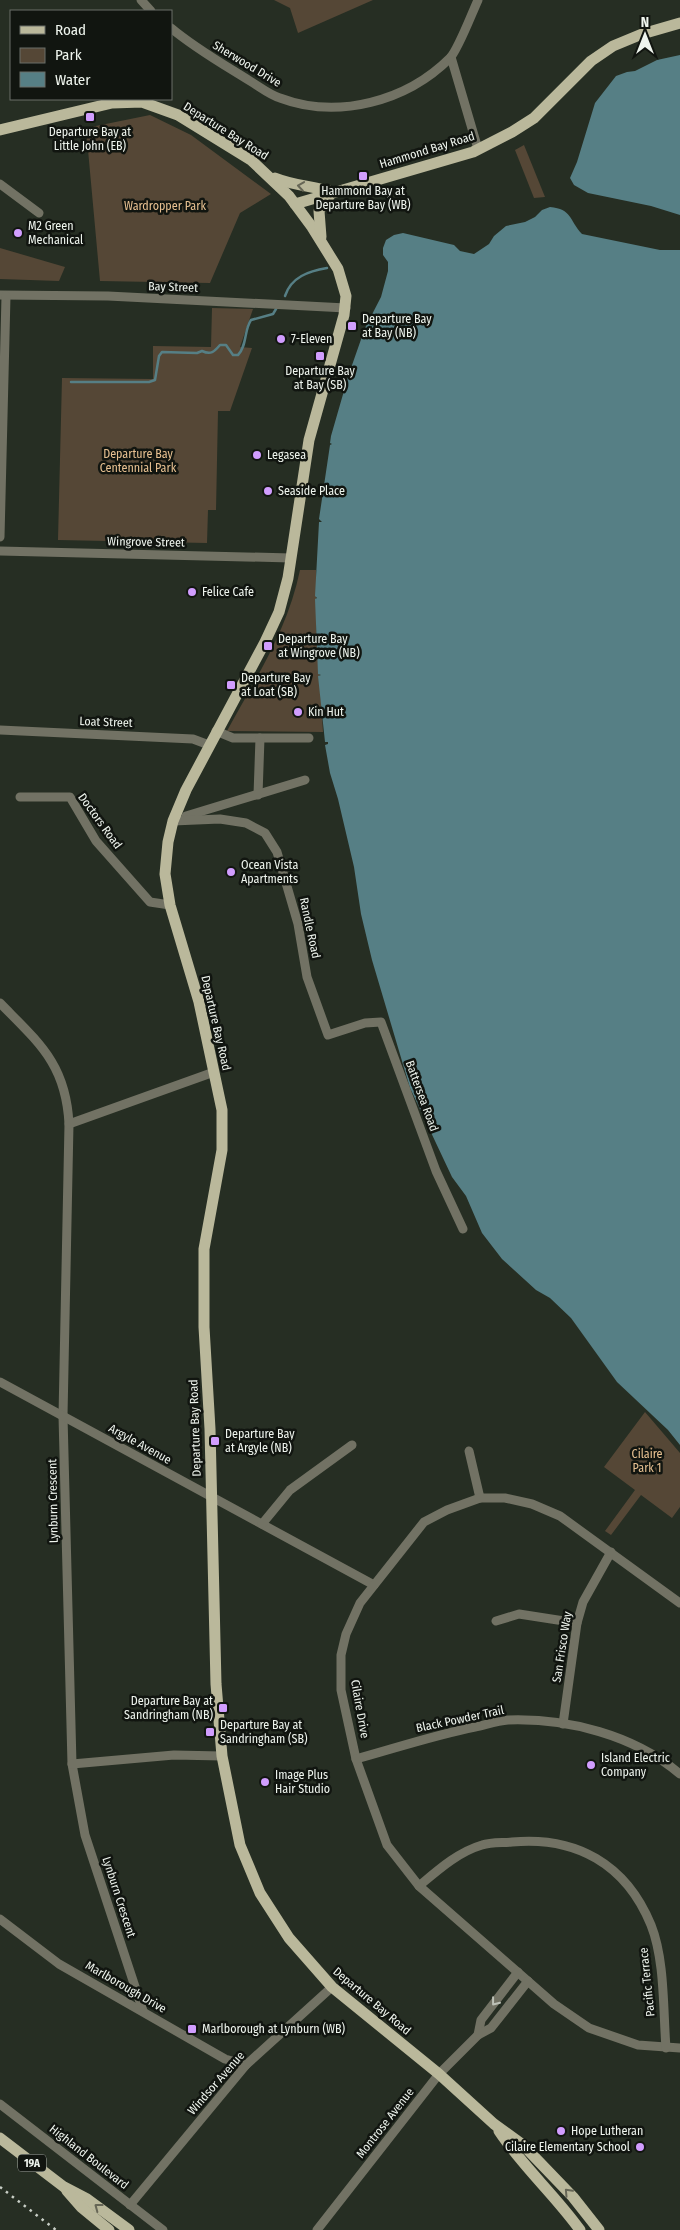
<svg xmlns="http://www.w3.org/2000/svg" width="680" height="2230" viewBox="0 0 680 2230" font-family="'Fira Sans Condensed',sans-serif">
  <rect width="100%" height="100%" fill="#262e23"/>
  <g fill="#554736">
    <path d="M274 0H373L298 33 290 8Z"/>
    <path d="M150 115 191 135 271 194 240 213 210 283 100 281 86 128Z"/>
    <path d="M524 145 545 197 534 198 515 150Z"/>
    <path d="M0 248 65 267 59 281 0 279Z"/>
    <path d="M212 308 253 309 240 347 252 348 230 411H218L216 510H208L207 543 58 540 62 378 153 379V346L211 347Z"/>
    <path d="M300 570H316V624L323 732 227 731C256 678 288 629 300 570Z"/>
    <path d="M645 1412 680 1453V1507L672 1518 641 1495 611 1535 605 1531 635 1490 604 1467Z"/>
  </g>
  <g fill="#567f85">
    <path d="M680 55V215L651 206 588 193 574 185 570 178 577 162 595 103 616 76 627 72 635 71 657 60Z"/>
    <path d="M550 207C572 209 569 220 582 234L660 250H680V1445L668 1430 617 1382 571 1318 550 1298 536 1290 502 1259 482 1233 466 1196 452 1177 410 1088 372 960 361 914 354 867 338 799 330 773 325 745 328 744V742H325L318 676 321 675 318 674 315 599 317 598 315 596 319 522H322L319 519 330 445 332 444 330 443 331 436 350 370 353 371 351 368 365 328 381 297 388 271V262L383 255V248L386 240 394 235 403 233 454 245 460 251 474 254 489 244 494 236 506 226 525 222 535 217 542 210Z"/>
  </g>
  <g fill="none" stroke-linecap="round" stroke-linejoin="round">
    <g stroke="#567f85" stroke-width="2.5">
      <path d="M285 296C291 277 309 271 327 268"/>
      <path d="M71 382H149L155 380 159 356 162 352 197 353 202 351C211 355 214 352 220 345H226L233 355H238C247 346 244 330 251 320L273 314 276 309"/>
    </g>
    <g stroke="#727264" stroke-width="9">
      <path d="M141 0 151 11"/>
      <path d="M171 28C196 49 223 64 250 81 260 87 270 95 280 98 338 120 407 101 450 58 458 50 472 13 478 0"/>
      <path d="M451 57 478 149"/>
      <path d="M0 184 39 213"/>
      <path d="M0 295 108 296 346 308"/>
      <path d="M0 537 6 296"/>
      <path d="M0 551 291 558"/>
      <path d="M0 730 193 739 209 745"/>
      <path d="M216 731 233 738H309"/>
      <path d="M258 795 260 738"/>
      <path d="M20 797H70L96 841 150 902 170 905"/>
      <path d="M186 816 305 780"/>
      <path d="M173 821 220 819 246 823 265 833 277 852 298 924 307 977 328 1035 365 1023 381 1022 436 1171 463 1229"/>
      <path d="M0 1003C39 1043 66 1064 69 1124L63 1416 72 1764 85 1835 143 2011"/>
      <path d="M69 1124 214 1072"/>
      <path d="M0 1382 374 1585"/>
      <path d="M469 1451 480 1498"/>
      <path d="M262 1524 290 1490 352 1445"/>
      <path d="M680 1603 560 1516 532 1504 505 1498H480L447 1510 424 1522 360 1603 346 1634 341 1655V1690L356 1759 387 1845 419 1886 554 2004 589 2028 638 2045 680 2048"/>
      <path d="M496 1621 519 1614 577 1623"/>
      <path d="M563 1724 577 1623 583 1602 611 1552"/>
      <path d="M356 1759C396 1748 435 1735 475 1727 485 1725 497 1721 508 1720 568 1718 634 1735 680 1774"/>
      <path d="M72 1764 174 1755 222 1756"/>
      <path d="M419 1886C438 1870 458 1852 482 1845 491 1842 503 1843 512 1842 576 1836 626 1864 651 1925 665 1960 663 2010 666 2048"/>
      <path d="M0 1919 59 1964 225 2059 246 2065"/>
      <path d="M478 2035 481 2020 518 1972"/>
      <path d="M0 2104 163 2230"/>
      <path d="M130 2205 246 2065 332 1987"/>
      <path d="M317 2230 439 2074 478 2035 491 2028 528 1981"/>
    </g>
    <g stroke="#bab89b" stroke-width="11">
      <path d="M0 130 112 103 142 102 178 115 251 160 289 196 312 227 338 269 346 296 344 315 309 440 288 578 279 612 265 642 186 790 173 821 168 842 165 874 170 905 199 1002 222 1110V1150L204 1249V1327L210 1429 216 1684 222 1756 240 1845 260 1893 289 1938 332 1987 439 2074 494 2124 523 2145 573 2197 599 2230"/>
      <path d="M275 178C295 186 313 186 332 192L319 211 321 237"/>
      <path d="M295 204 473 152 512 132 534 118 591 61 613 46 642 34 680 23"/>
      <path d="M499 2131C523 2167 555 2195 580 2230"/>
      <path d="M0 2138 64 2187 87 2199 129 2230"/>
      <path d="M67 2191 81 2207 109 2230"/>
    </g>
    <path stroke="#c9cfc7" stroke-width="2.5" stroke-dasharray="2.5 5" stroke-linecap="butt" d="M0 2187 56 2230"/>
  </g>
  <defs><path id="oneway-chevron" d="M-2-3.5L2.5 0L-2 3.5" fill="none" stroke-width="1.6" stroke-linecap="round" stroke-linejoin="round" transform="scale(1.25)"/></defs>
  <g stroke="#666656">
    <use href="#oneway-chevron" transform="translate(301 186) rotate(-172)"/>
    <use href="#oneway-chevron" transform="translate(568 2192) rotate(-133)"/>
    <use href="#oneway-chevron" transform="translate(98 2207) rotate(-143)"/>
  </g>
  <use stroke="#bdc1b7" href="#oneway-chevron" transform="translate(495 2002) rotate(128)"/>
  <g fill="#d19dfe" stroke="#111510" stroke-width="2">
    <rect x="85" y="112" width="10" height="10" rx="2.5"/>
    <rect x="358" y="171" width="10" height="10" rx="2.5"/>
    <circle cx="18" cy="233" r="5"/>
    <rect x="347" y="321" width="10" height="10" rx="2.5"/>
    <circle cx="281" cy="339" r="5"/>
    <rect x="315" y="351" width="10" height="10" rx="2.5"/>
    <circle cx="257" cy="455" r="5"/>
    <circle cx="268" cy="491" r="5"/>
    <circle cx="192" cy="592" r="5"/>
    <rect x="263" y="641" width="10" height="10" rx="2.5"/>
    <rect x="226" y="680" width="10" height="10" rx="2.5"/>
    <circle cx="298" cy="712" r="5"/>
    <circle cx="231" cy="872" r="5"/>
    <rect x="210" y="1436" width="10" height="10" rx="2.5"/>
    <rect x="218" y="1703" width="10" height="10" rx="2.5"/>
    <rect x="205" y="1727" width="10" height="10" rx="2.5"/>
    <circle cx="591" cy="1765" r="5"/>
    <circle cx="265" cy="1782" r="5"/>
    <rect x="187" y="2024" width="10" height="10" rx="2.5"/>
    <circle cx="561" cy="2131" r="5"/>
    <circle cx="640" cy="2147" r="5"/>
  </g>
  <g text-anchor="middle" stroke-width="5" stroke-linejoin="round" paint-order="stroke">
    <rect fill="#111510" stroke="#acb2ab" stroke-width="1" x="18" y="2154.5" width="28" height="17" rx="4"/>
    <g font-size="11" font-weight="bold" fill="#eff5ee">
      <text x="32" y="2167">19A</text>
    </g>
    <g font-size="12" fill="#eff5ee" stroke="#111510">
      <text transform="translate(247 64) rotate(31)" y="4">Sherwood Drive</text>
      <text transform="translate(226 131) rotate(32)" y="4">Departure Bay Road</text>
      <text transform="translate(427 150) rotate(-17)" y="4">Hammond Bay Road</text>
      <text transform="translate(173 287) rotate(2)" y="4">Bay Street</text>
      <text transform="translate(146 542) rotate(1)" y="4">Wingrove Street</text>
      <text transform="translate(106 722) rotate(2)" y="4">Loat Street</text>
      <text transform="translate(100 821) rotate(54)" y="4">Doctors Road</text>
      <text transform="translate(310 928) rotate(78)" y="4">Randle Road</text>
      <text transform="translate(216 1023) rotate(77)" y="4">Departure Bay Road</text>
      <text transform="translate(422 1096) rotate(70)" y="4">Battersea Road</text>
      <text transform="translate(195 1428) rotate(-92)" y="4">Departure Bay Road</text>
      <text transform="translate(140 1444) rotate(29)" y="4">Argyle Avenue</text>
      <text transform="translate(53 1501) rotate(-91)" y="4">Lynburn Crescent</text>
      <text transform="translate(562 1647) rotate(-81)" y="4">San Frisco Way</text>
      <text transform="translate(360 1709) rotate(80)" y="4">Cilaire Drive</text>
      <text transform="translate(460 1719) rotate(-12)" y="4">Black Powder Trail</text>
      <text transform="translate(119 1897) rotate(72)" y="4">Lynburn Crescent</text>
      <text transform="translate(647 1982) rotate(-96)" y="4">Pacific Terrace</text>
      <text transform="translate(126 1987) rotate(30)" y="4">Marlborough Drive</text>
      <text transform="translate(372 2001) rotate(40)" y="4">Departure Bay Road</text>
      <text transform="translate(216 2083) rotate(-49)" y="4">Windsor Avenue</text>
      <text transform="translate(385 2123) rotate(-52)" y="4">Montrose Avenue</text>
      <text transform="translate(89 2157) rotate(38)" y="4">Highland Boulevard</text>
    </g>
    <g font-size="12" fill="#eff5ee" stroke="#111510" text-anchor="start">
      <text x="90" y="136" text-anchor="middle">Departure Bay at<tspan x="90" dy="14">Little John (EB)</tspan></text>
      <text x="363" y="195" text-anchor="middle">Hammond Bay at<tspan x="363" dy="14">Departure Bay (WB)</tspan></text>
      <text x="28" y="230">M2 Green<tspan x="28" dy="14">Mechanical</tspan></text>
      <text x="362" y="323">Departure Bay<tspan x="362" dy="14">at Bay (NB)</tspan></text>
      <text x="291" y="343">7-Eleven</text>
      <text x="320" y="375" text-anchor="middle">Departure Bay<tspan x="320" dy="14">at Bay (SB)</tspan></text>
      <text x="267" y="459">Legasea</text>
      <text x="278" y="495">Seaside Place</text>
      <text x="202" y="596">Felice Cafe</text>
      <text x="278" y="643">Departure Bay<tspan x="278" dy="14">at Wingrove (NB)</tspan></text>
      <text x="241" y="682">Departure Bay<tspan x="241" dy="14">at Loat (SB)</tspan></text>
      <text x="308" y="716">Kin Hut</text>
      <text x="241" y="869">Ocean Vista<tspan x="241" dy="14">Apartments</tspan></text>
      <text x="225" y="1438">Departure Bay<tspan x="225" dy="14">at Argyle (NB)</tspan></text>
      <text x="213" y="1705" text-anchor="end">Departure Bay at<tspan x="213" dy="14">Sandringham (NB)</tspan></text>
      <text x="220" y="1729">Departure Bay at<tspan x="220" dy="14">Sandringham (SB)</tspan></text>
      <text x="601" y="1762">Island Electric<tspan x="601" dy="14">Company</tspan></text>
      <text x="275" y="1779">Image Plus<tspan x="275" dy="14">Hair Studio</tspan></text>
      <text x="202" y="2033">Marlborough at Lynburn (WB)</text>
      <text x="571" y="2135">Hope Lutheran</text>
      <text x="630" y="2151" text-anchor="end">Cilaire Elementary School</text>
    </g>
    <g font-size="12" fill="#e7c091" stroke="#111510">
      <text x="165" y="210">Wardropper Park</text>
      <text x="138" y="458">Departure Bay<tspan x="138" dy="14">Centennial Park</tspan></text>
      <text x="647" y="1458">Cilaire<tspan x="647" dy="14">Park 1</tspan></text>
    </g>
  </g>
  <rect x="10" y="10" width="162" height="90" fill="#111510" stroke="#6a6f69"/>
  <rect x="20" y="26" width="25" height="8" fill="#bab89b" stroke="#6a6f69"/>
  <text x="55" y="35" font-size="15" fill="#eff5ee">Road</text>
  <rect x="20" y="48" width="25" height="15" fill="#554736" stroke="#6a6f69"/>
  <text x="55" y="60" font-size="15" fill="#eff5ee">Park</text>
  <rect x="20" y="72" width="25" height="15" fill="#567f85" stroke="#6a6f69"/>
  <text x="55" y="85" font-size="15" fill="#eff5ee">Water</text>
  <g transform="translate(645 35)" stroke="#111510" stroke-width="4" paint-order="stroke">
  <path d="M0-4L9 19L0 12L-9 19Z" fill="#eff5ee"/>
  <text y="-8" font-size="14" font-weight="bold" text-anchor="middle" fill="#eff5ee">N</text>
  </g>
</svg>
